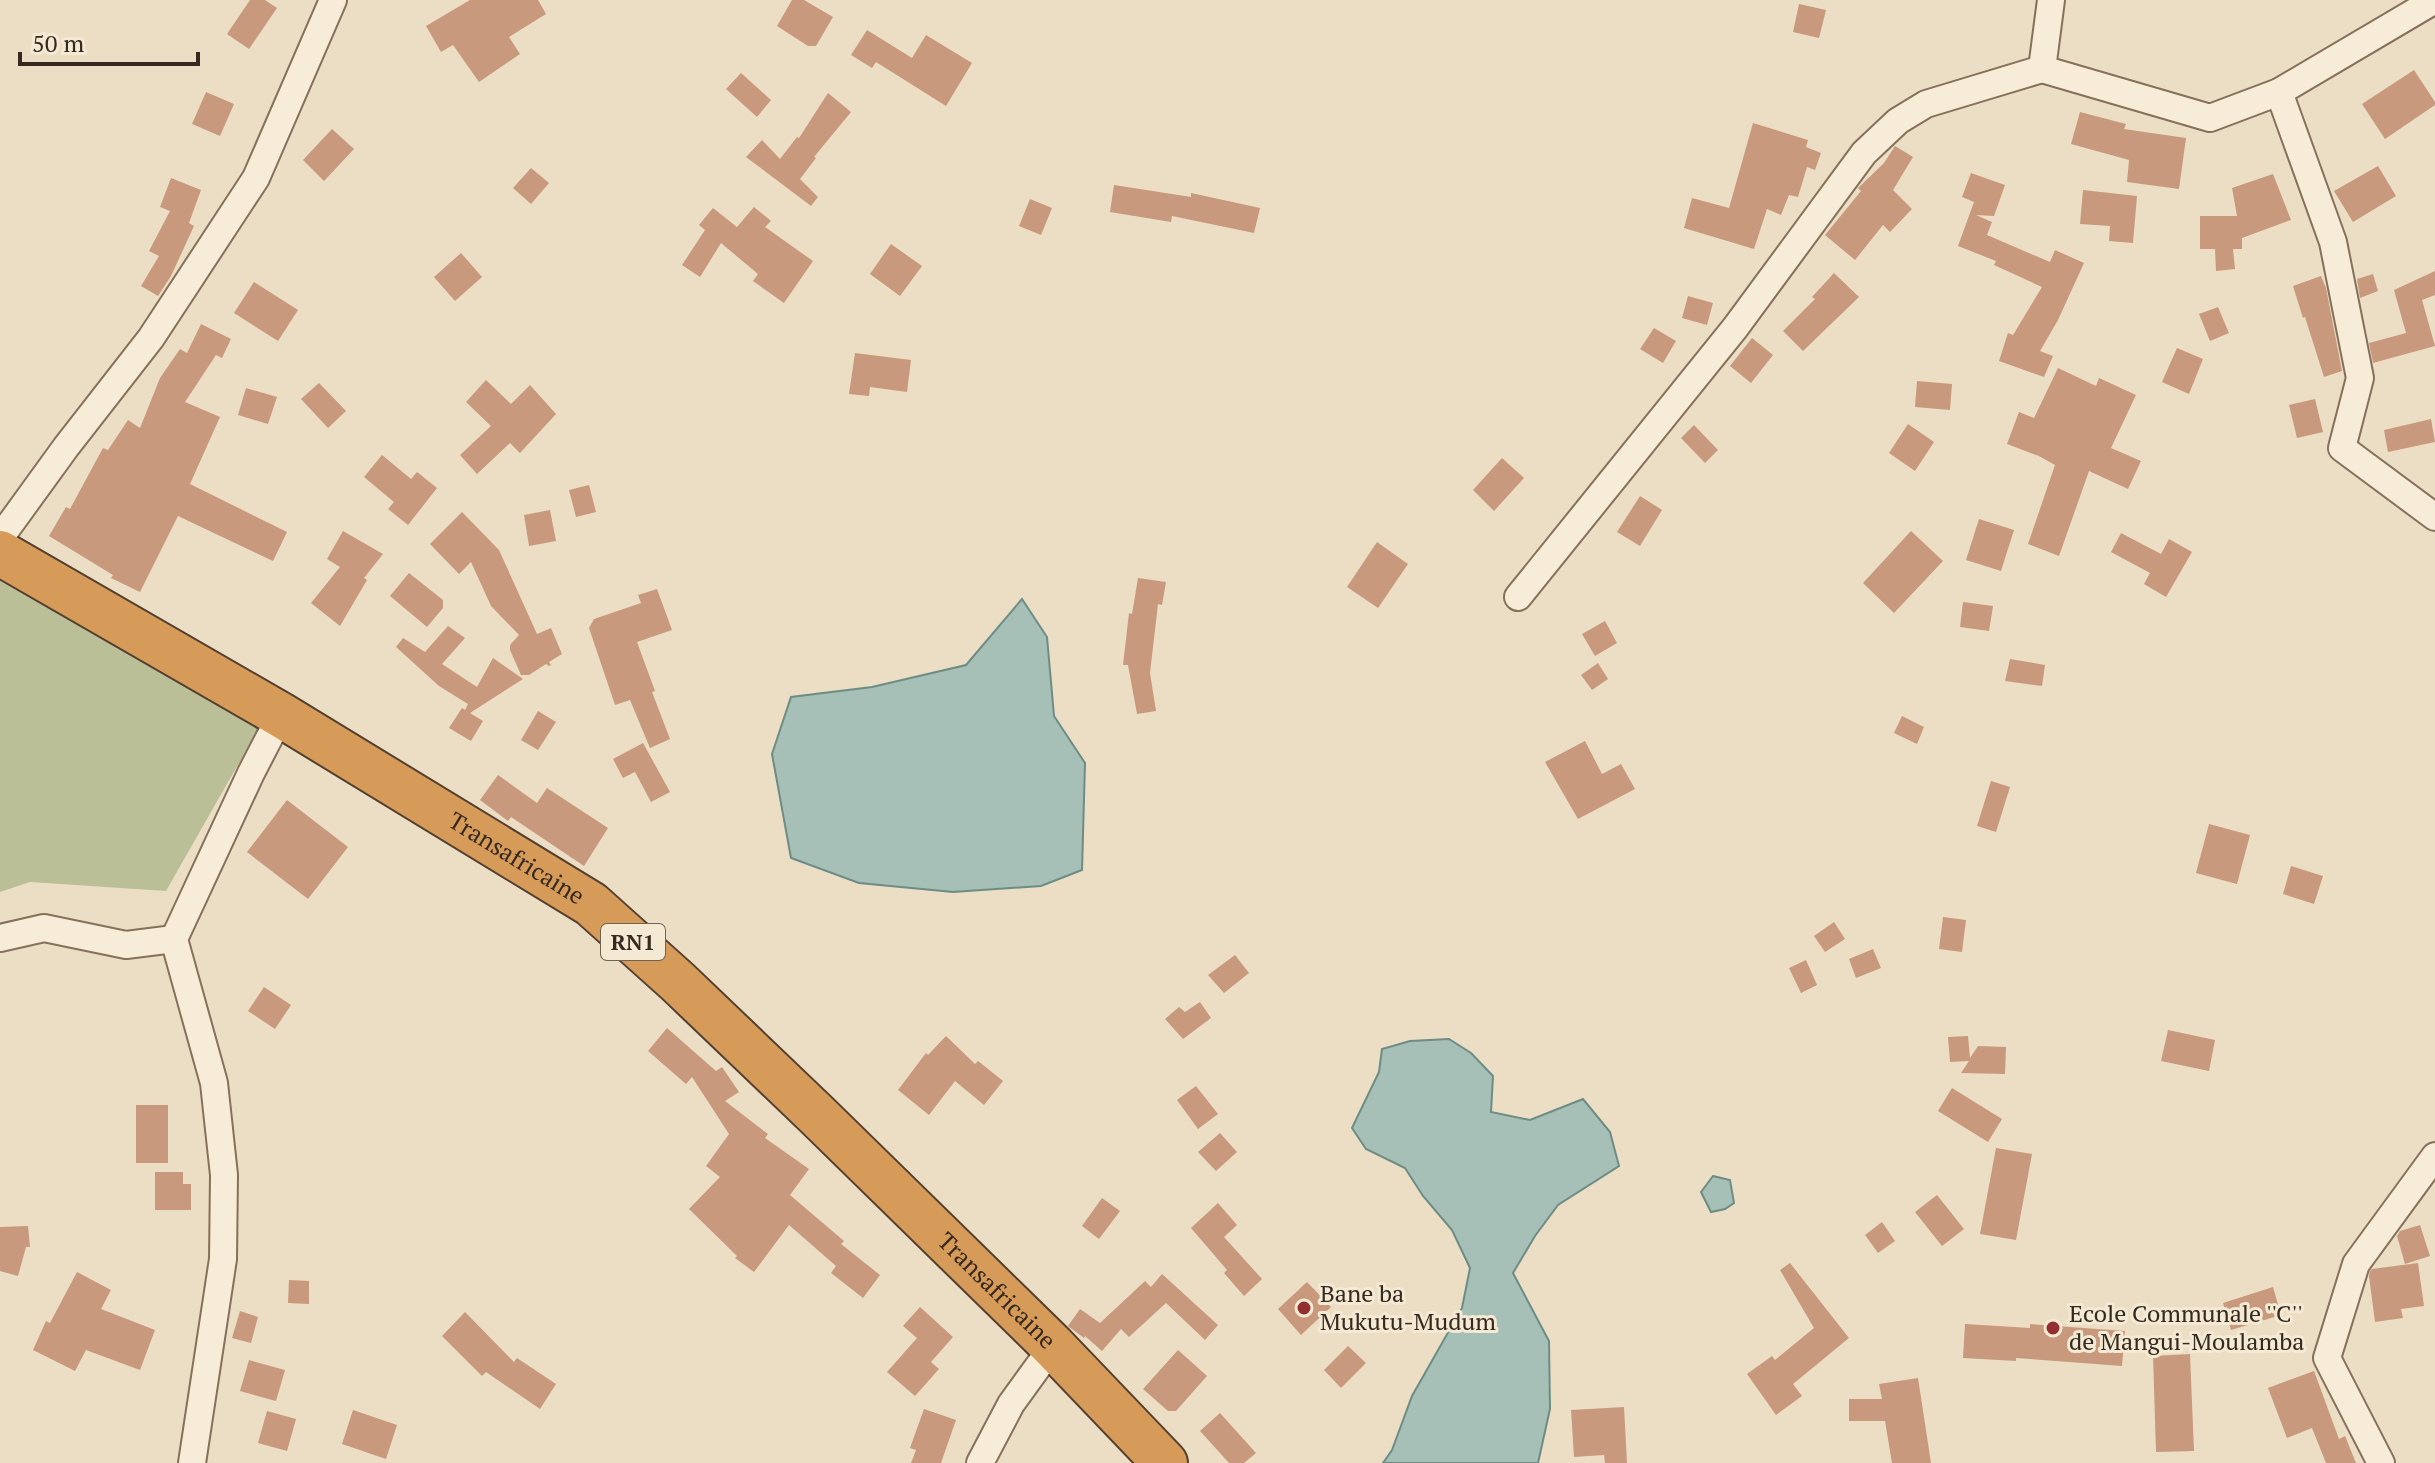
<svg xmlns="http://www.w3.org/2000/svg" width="2435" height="1463" viewBox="0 0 2435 1463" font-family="'PT Serif',serif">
  <rect width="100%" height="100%" fill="#ecdec4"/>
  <path fill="#bbbf97" d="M0 581 260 726 166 891 30 882 0 892Z"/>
  <g fill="#a6bfb7" stroke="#6d8d84" stroke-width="2">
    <path d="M1022 599 1047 637 1054 716 1085 763 1082 870 1041 886 953 892 859 883 791 858 772 754 791 697 872 687 966 665Z"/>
    <path d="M1449 1039 1471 1053 1493 1076 1491 1112 1530 1120 1583 1099 1610 1132 1619 1166 1558 1205 1535 1236 1513 1273 1549 1341 1550 1409 1538 1463H1383L1392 1450 1412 1396 1462 1308 1470 1268 1452 1230 1423 1196 1405 1168 1366 1149 1352 1128 1379 1072 1382 1049 1410 1041Z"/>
    <path d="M1713 1176 1730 1180 1734 1203 1725 1209 1711 1212 1701 1192Z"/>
  </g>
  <g fill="#c8997c">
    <path d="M250 0H265L277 8 249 49 227 34Z"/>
    <path d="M470 0H538L546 14 509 37 520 54 479 82 453 45 441 52 426 26Z"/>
    <path d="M792 0H804L833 17 816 46H808L777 26Z"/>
    <path d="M1799 4 1826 10 1819 38 1793 32Z"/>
    <path d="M867 30 912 58 926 35 972 63 946 106 876 62 872 68 851 55Z"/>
    <path d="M2414 70 2435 102V105L2385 139 2362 104Z"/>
    <path d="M741 73 771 100 757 117 726 89Z"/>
    <path d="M206 92 234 104 220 136 192 124Z"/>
    <path d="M828 93 851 112 814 157 816 158 800 179 818 197 811 206 746 157 762 140 780 159 797 137 799 138Z"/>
    <path d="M2080 112 2126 124 2124 129 2186 138 2179 189 2127 182 2129 160 2071 144Z"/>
    <path d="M1753 123 1808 140 1806 147 1821 153 1815 170 1807 167 1798 197 1789 195 1781 215 1767 209 1754 249 1684 228 1692 198 1729 208Z"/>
    <path d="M332 129 354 149 324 181 303 160Z"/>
    <path d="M1895 146 1913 157 1893 190 1912 209 1890 232 1883 225 1855 260 1825 235 1861 191 1858 188 1884 163Z"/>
    <path d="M2378 166 2396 196 2353 222 2334 191Z"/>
    <path d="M531 168 549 183 531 204 513 188Z"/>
    <path d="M1971 173 2005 185 1994 216 1976 215 1992 222 1987 235 2050 262 2055 250 2084 263 2058 320 2040 351 2053 356 2044 377 1999 361 2008 333 2013 335 2042 287 1994 265 1996 261 1958 246 1974 202 1962 197Z"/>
    <path d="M2273 174 2291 220 2242 238V249H2233L2235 269 2216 271 2215 249H2200V216H2237L2232 188Z"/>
    <path d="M171 178 201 190 189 223 194 226 171 276 158 296 141 286 159 256 149 251 170 211 160 207Z"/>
    <path d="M1114 185 1191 197V193L1260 208 1254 233 1172 216 1171 222 1110 212Z"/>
    <path d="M2083 190 2137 196 2133 243 2109 241 2110 226 2080 224Z"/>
    <path d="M1030 199 1052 208 1041 235 1019 226Z"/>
    <path d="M754 207 771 221 765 227 813 261 784 303 753 281 758 274 721 243 700 277 682 265 705 230 699 225 713 208 737 227Z"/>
    <path d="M891 244 922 266 900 296 870 274Z"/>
    <path d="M461 253 482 277 455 301 434 277Z"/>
    <path d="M2435 271V295L2422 300 2435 346 2373 363 2369 343 2406 333 2394 290Z"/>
    <path d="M1834 273 1859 297 1803 351 1783 331 1815 299 1812 297Z"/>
    <path d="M2373 274 2378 291 2360 298 2357 279Z"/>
    <path d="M2321 276 2326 288 2342 371 2324 377 2305 317 2303 318 2293 286Z"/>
    <path d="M254 282 298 310 278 341 234 313Z"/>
    <path d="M1688 296 1713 303 1707 325 1682 318Z"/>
    <path d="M2218 307 2229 333 2210 341 2199 314Z"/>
    <path d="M201 324 231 339 222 358 216 355 185 402 220 417 190 484 287 532 273 561 178 516 140 592 111 578 113 575 49 536 66 507 70 509 103 448 108 450 128 420 140 428 160 378 180 349 187 353Z"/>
    <path d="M1654 328 1676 341 1663 363 1640 349Z"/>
    <path d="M1752 338 1773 355 1751 383 1730 366Z"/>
    <path d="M2177 348 2203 359 2189 394 2162 382Z"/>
    <path d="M855 353 911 360 907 392 870 387 869 396 849 394Z"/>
    <path d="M2058 368 2096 386 2099 378 2136 395 2111 448 2141 461 2128 489 2089 471 2059 556 2028 544 2055 465 2039 456 2007 444 2019 412 2034 418Z"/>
    <path d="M486 380 511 404 530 385 556 414 520 453 510 443 477 474 460 455 491 426 466 402Z"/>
    <path d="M1917 381 1952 384 1950 410 1915 407Z"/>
    <path d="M319 383 346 411 328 428 301 399Z"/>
    <path d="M246 388 277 397 268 424 238 415Z"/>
    <path d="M2315 399 2323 432 2297 438 2289 405Z"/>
    <path d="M2431 419 2435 442 2388 452 2384 430Z"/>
    <path d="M1908 424 1934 442 1915 471 1889 453Z"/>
    <path d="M1694 425 1718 450 1705 463 1681 438Z"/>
    <path d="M382 455 411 479 417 472 437 488 408 525 388 509 394 502 364 477Z"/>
    <path d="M1502 458 1524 478 1494 511 1473 490Z"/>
    <path d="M589 485 596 512 576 517 569 490Z"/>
    <path d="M1640 496 1662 510 1640 546 1617 532Z"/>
    <path d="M550 510 556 541 529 546 524 515Z"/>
    <path d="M462 512 499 550 537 634 551 628 562 654 549 662 551 665 549 666 546 664 529 675H521L510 650V645L519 635 491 606 471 562 459 574 430 544Z"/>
    <path d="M1979 519 2014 530 2001 571 1966 560Z"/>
    <path d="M343 531 383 554 364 578 367 580 340 626 311 603 340 567 327 559Z"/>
    <path d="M1911 531 1943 561 1894 613 1863 583Z"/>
    <path d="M2121 533 2161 554 2169 539 2192 552 2166 597 2144 584 2150 573 2111 552Z"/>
    <path d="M1377 542 1408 564 1378 608 1347 587Z"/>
    <path d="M409 573 443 600V608L427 627 390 596Z"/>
    <path d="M1138 578 1166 582 1162 605 1158 604 1150 673 1156 711 1137 714 1128 665H1123L1129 613 1132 614Z"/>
    <path d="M657 589 672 630 637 642 655 691 652 692 670 739 650 748 630 700 615 705 589 628 594 619 641 603 638 595Z"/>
    <path d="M1963 602 1993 606 1989 631 1960 627Z"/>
    <path d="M1605 621 1617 643 1595 656 1582 634Z"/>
    <path d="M448 626 465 638 442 664 477 687 493 658 523 679 470 713 483 721 471 741 449 728 462 708 465 710 468 704 439 686 396 647 403 638 425 652Z"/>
    <path d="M2010 659 2045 665 2042 686 2005 681Z"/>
    <path d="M1598 663 1608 679 1592 690 1581 675Z"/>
    <path d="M538 711 556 722 538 750 521 740Z"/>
    <path d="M1902 716 1924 727 1917 744 1894 733Z"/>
    <path d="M1585 741 1602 774 1621 764 1635 789 1578 819 1545 762Z"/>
    <path d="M643 743 670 792 651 802 635 772 623 778 613 759Z"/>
    <path d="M498 775 537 803 547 788 608 828 584 866 511 817 508 821 480 800Z"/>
    <path d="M1991 781 2010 787 1996 832 1977 826Z"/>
    <path d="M287 800 348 847 308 899 247 852Z"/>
    <path d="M2209 824 2250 835 2237 884 2196 873Z"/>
    <path d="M2291 866 2323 876 2314 904 2283 894Z"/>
    <path d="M1943 917 1966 920 1962 952 1939 949Z"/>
    <path d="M1834 922 1845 939 1825 952 1814 936Z"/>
    <path d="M1873 949 1881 968 1856 978 1849 959Z"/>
    <path d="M1235 955 1249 973 1224 993 1208 975Z"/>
    <path d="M1806 960 1817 985 1801 993 1789 968Z"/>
    <path d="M264 987 291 1005 275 1029 248 1011Z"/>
    <path d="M1200 1002 1211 1018 1183 1039 1165 1019 1179 1007 1185 1012Z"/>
    <path d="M667 1028 716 1071 722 1067 739 1092 725 1101 768 1134 765 1138 809 1169 790 1195 844 1241 841 1244 880 1275 863 1298 831 1273 836 1266 789 1225 754 1272 735 1258 737 1256 689 1209 720 1177 706 1166 729 1134 692 1077 686 1084 648 1051Z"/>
    <path d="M2168 1030 2215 1040 2209 1071 2161 1061Z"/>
    <path d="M946 1036 975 1064 978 1061 1003 1081 984 1105 955 1081 929 1115 898 1090 926 1053 928 1055Z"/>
    <path d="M1968 1036 1970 1058 1978 1046 2006 1047 2005 1074 1961 1073 1969 1061 1950 1062 1948 1037Z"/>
    <path d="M1196 1086 1218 1114 1198 1129 1177 1100Z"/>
    <path d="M1952 1088 2002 1119 1988 1142 1938 1111Z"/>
    <rect x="136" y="1105" width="32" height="58"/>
    <path d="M1220 1133 1237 1152 1216 1171 1198 1152Z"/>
    <path d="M1996 1148 2032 1154 2016 1240 1980 1234Z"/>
    <path d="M155 1172H183V1184H191V1210H155Z"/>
    <path d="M1937 1195 1964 1229 1942 1246 1915 1212Z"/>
    <path d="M1102 1198 1120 1211 1099 1239 1082 1226Z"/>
    <path d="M1218 1203 1237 1225 1224 1237 1262 1279 1244 1296 1224 1273 1227 1270 1191 1228Z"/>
    <path d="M1882 1222 1895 1241 1878 1253 1865 1235Z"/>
    <path d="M2420 1225 2430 1256 2405 1264 2397 1236 2400 1231Z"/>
    <path d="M28 1226 30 1247H26L18 1276 0 1271V1227Z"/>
    <path d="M1790 1263 1849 1338 1793 1384 1802 1396 1776 1415 1747 1374 1772 1356 1775 1360 1814 1328 1780 1270Z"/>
    <path d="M2418 1263 2424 1306 2401 1309 2403 1318 2375 1322 2369 1276 2370 1271 2372 1269Z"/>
    <path d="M77 1272 111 1290 101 1309 155 1330 140 1370 86 1350 75 1371 33 1350 46 1321 50 1323Z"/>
    <path d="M1162 1274 1218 1325 1205 1340 1166 1303 1129 1337 1121 1329 1102 1351 1085 1336 1084 1338 1068 1326 1080 1309 1100 1323 1145 1281 1151 1287Z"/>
    <path d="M289 1280 309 1281V1304L288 1303Z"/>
    <path d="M1307 1282 1331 1307 1301 1335 1278 1309Z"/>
    <path d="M2273 1287 2281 1315 2231 1330 2223 1303Z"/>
    <path d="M920 1307 953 1337 931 1362 939 1369 915 1396 887 1372 917 1338 903 1326Z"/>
    <path d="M240 1311 258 1317 251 1343 232 1338Z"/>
    <path d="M465 1312 514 1362 517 1358 556 1384 540 1409 486 1372 482 1376 442 1336Z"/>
    <path d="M1965 1324 2030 1328V1324L2125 1331 2122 1366 2016 1358V1361L1963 1358Z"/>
    <path d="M1348 1346 1366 1363 1341 1388 1324 1370Z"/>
    <path d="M1178 1350 1207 1376 1176 1411H1168L1143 1389Z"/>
    <path d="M2190 1354 2194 1451 2156 1452 2153 1356Z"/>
    <path d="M249 1360 285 1370 276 1401 240 1391Z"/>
    <path d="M2314 1371 2339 1439 2345 1436 2356 1463H2326L2312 1428 2287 1438 2268 1388Z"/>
    <path d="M1918 1378 1931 1463H1892L1885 1421H1849V1399H1882L1879 1384Z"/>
    <path d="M1624 1407 1627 1463H1605L1604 1455 1574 1457 1571 1410Z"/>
    <path d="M924 1409 956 1420 941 1463H911L916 1450 910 1448Z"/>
    <path d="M353 1410 397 1425 386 1459 342 1444Z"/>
    <path d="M267 1411 296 1419 287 1451 258 1443Z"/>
    <path d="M1220 1413 1256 1453 1244 1463H1229L1200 1431Z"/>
  </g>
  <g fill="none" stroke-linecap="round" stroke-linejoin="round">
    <defs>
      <g id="street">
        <path d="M2051 0 2042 69 2210 118 2279 92 2435 0"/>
        <path d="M2279 92 2333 242 2360 378 2342 448 2435 517"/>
        <path d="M0 538 66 447 151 338 256 178 333 0"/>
        <path d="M1518 597 1735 328 1864 153 1898 121 1926 104 2042 69"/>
        <path d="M0 938 44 928 126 945 174 939"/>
        <path d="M192 1463 223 1259 224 1175 214 1083 174 939 251 773 281 715"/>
        <path d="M980 1463 1011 1404 1053 1346"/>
        <path d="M2381 1463 2327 1358 2356 1264 2435 1156"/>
      </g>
      <g id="highway">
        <path id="s1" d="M0 553 281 715 591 904 678 982 817 1115 1053 1346 1165 1463"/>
      </g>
    </defs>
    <use href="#street" stroke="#85705c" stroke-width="30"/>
    <use href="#highway" stroke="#533f30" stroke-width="48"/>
    <use href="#street" stroke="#f7ecd7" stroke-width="26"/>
    <use href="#highway" stroke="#d79b59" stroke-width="44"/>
  </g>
  <g fill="#912f33" stroke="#f4e9d3" stroke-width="3">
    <circle cx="1304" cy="1308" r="8"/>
    <circle cx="2053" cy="1328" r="8"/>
  </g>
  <g text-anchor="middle" stroke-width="6" stroke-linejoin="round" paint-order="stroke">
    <rect fill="#f4e9d3" stroke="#6f6355" stroke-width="2" x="601" y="924" width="64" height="36" rx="6"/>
    <g font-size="22" font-weight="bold" fill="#36291f">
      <text x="633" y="950">RN1</text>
    </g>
    <g font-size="24" fill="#36291f" stroke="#f4e9d3">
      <text dy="8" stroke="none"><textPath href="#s1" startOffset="600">Transafricaine</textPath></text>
      <text dy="8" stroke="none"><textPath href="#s1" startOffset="1248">Transafricaine</textPath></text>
    </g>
    <g font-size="24" fill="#36291f" stroke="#f4e9d3" text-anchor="start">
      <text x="1320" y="1302">Bane ba<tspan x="1320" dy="28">Mukutu-Mudum</tspan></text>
      <text x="2069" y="1322">Ecole Communale ''C''<tspan x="2069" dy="28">de Mangui-Moulamba</tspan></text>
    </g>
  </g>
  <path d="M20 52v12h178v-12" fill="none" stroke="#36291f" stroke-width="4"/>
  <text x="32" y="52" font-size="24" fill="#36291f" stroke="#f4e9d3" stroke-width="6" paint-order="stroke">50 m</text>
</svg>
